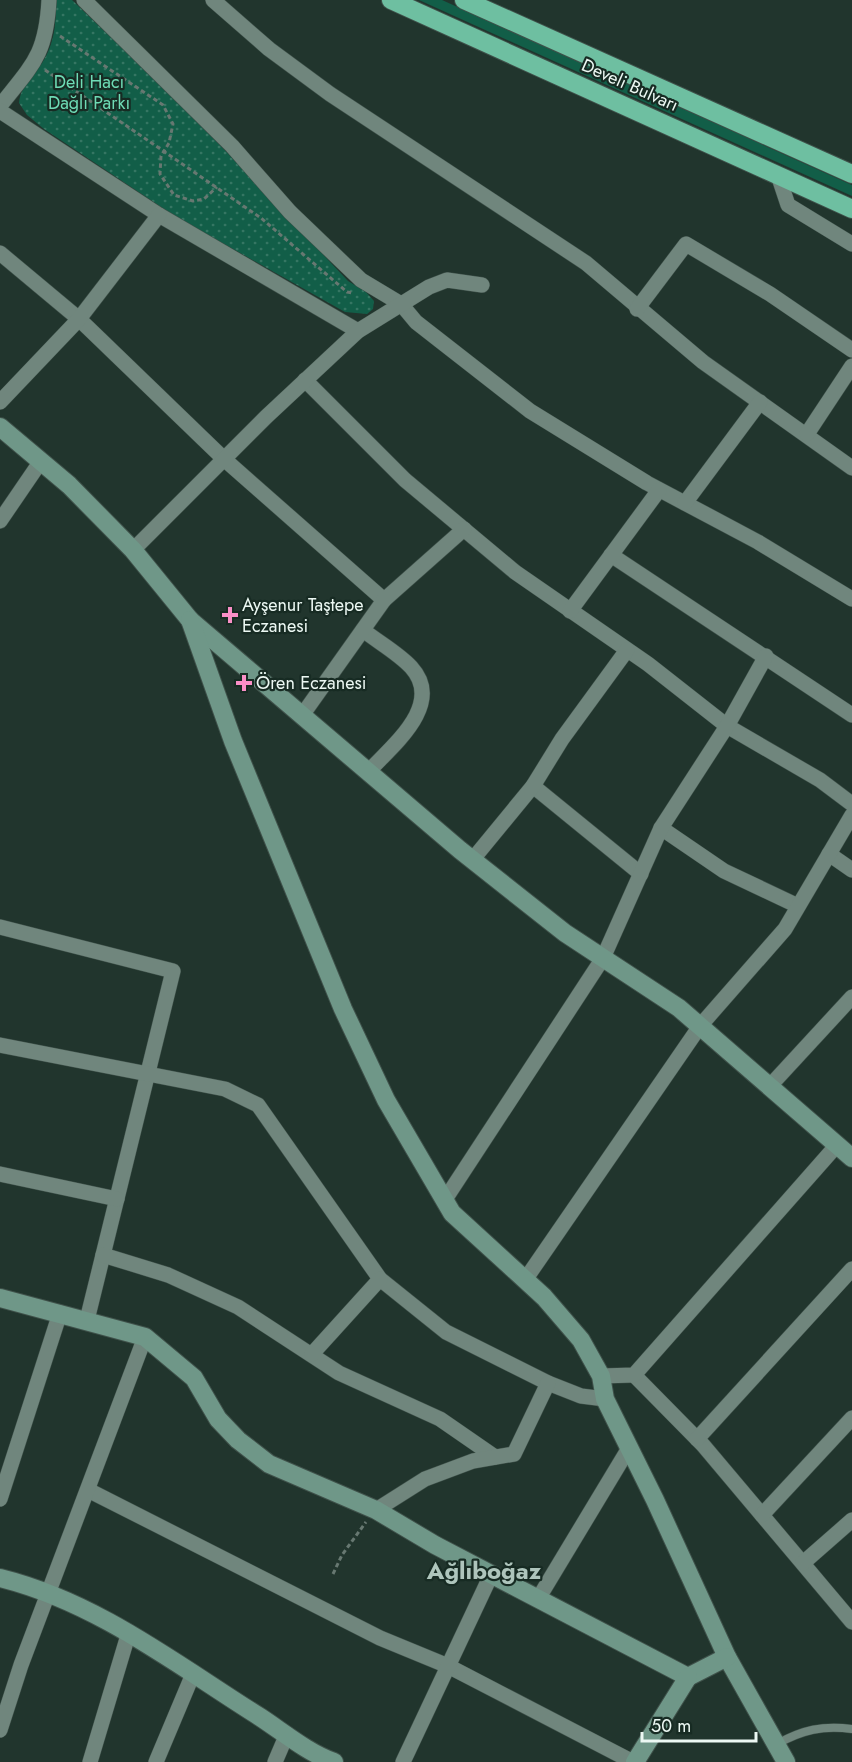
<svg xmlns="http://www.w3.org/2000/svg" width="852" height="1762" viewBox="0 0 852 1762" font-family="Jost,sans-serif">
  <defs>
    <pattern id="park-dots" width="8" height="8" patternUnits="userSpaceOnUse" patternTransform="scale(1.5)"><rect width="8" height="8" fill="#125e48"/><path d="M2 2h.1M6 6h.1" fill="none" stroke="#357663" stroke-width="1.8" stroke-linecap="round"/></pattern>
  </defs>
  <rect width="100%" height="100%" fill="#21352d"/>
  <path fill="#125e48" d="M419 0H442L852 185V196Z"/>
  <path fill="url(#park-dots)" d="M56 0H72L186 109 348 281 366 292 374 301 373 309 367 314 345 312 176 217 44 129 27 115 19 103C21 85 33 77 42 63 55 43 56 23 56 0Z"/>
  <g fill="none" stroke-linecap="round" stroke-linejoin="round">
    <defs>
      <path id="lane" d="M777 1744C802 1730 823 1725 852 1729"/>
      <g id="street">
        <path d="M84 0 232 146 290 212 361 280 401 304 416 322 530 411 647 483 758 542 852 599"/>
        <path d="M213 0 269 49 330 94 586 263 703 362 852 468"/>
        <path d="M0 106C33 64 46 55 49 0"/>
        <path d="M0 111 159 215 358 331"/>
        <path d="M778 175 788 205 852 244"/>
        <path d="M0 253 79 319 224 459 384 600"/>
        <path d="M637 309 686 244 770 294 852 350"/>
        <path d="M305 380 405 480 515 572 648 664 727 726 820 780 852 804"/>
        <path d="M0 402 79 319 159 215"/>
        <path d="M807 434 852 366"/>
        <path d="M685 503 760 402"/>
        <path d="M0 521 41 461"/>
        <path d="M133 550 266 417 358 331 429 287 447 280 482 285"/>
        <path d="M611 555 852 715"/>
        <path d="M570 611 659 490"/>
        <path d="M363 630C378 642 398 653 411 667 445 704 393 745 369 771"/>
        <path d="M303 714 384 600 464 529"/>
        <path d="M533 786 641 874"/>
        <path d="M661 828 724 871 798 906"/>
        <path d="M829 854 852 870"/>
        <path d="M473 859 533 786 562 739 627 650"/>
        <path d="M0 927 173 971 87 1320"/>
        <path d="M0 1045 225 1089 258 1105 380 1279 446 1332 548 1383 581 1396 605 1399"/>
        <path d="M769 1087 852 997"/>
        <path d="M0 1174 117 1199"/>
        <path d="M444 1201 603 958 661 828 727 726 766 656"/>
        <path d="M103 1255 168 1275 238 1307 339 1373 440 1419 495 1457"/>
        <path d="M525 1280 700 1026 785 929 852 815"/>
        <path d="M312 1354 380 1279"/>
        <path d="M634 1375 703 1445 852 1622"/>
        <path d="M601 1376 634 1375 837 1145"/>
        <path d="M697 1439 852 1269"/>
        <path d="M88 1490 380 1638 448 1666 633 1762"/>
        <path d="M0 1499 60 1313"/>
        <path d="M376 1510 425 1479 473 1461 514 1454 548 1383"/>
        <path d="M762 1515 852 1418"/>
        <path d="M803 1563 852 1520"/>
        <path d="M538 1599 629 1448"/>
        <path d="M0 1730 21 1665 145 1337"/>
        <path d="M90 1762 129 1632"/>
        <path d="M156 1762 193 1674"/>
        <path d="M275 1762 287 1734"/>
        <path d="M403 1762 491 1575"/>
      </g>
      <g id="secondary">
        <path d="M0 427 69 485 133 550 190 620 460 850 565 933 679 1008 852 1158"/>
        <path d="M190 620 233 741 343 1009 386 1100 452 1213 544 1297 581 1340 601 1376 605 1399 655 1500 727 1657 786 1762"/>
        <path d="M0 1298 145 1337 194 1378 218 1419 238 1440 269 1464 376 1510 435 1545 688 1677 727 1657"/>
        <path d="M0 1578C97 1602 177 1665 260 1717 283 1732 308 1753 334 1762"/>
        <path d="M635 1762 688 1677"/>
      </g>
      <g id="highway">
        <path d="M391 0 852 209"/>
        <path d="M464 0 852 174"/>
      </g>
    </defs>
    <use href="#lane" stroke="#3f514a" stroke-width="9"/>
    <use href="#street" stroke="#3f514a" stroke-width="16"/>
    <use href="#secondary" stroke="#3f514a" stroke-width="20"/>
    <use href="#highway" stroke="#3f514a" stroke-width="20"/>
    <g stroke="#677871" stroke-width="3" stroke-dasharray="4.5 3" stroke-linecap="butt">
      <path d="M60 36 163 105 173 124 169 143 161 156 160 174 174 195 193 201 204 199 217 187"/>
      <path d="M45 70 261 218 347 292 352 293"/>
      <path d="M333 1574 342 1555 366 1522"/>
    </g>
    <use href="#lane" stroke="#70867d" stroke-width="8"/>
    <use href="#street" stroke="#70867d" stroke-width="15"/>
    <use href="#secondary" stroke="#6f9788" stroke-width="18"/>
    <use href="#highway" stroke="#6ebfa1" stroke-width="18"/>
  </g>
  <g fill="#fa8fc7" stroke="#172b23" stroke-width="2">
    <path d="M227 606h6v6h6v6h-6v6h-6v-6h-6v-6h6z"/>
    <path d="M241 674h6v6h6v6h-6v6h-6v-6h-6v-6h6z"/>
  </g>
  <g text-anchor="middle" stroke-width="4.5" stroke-linejoin="round" paint-order="stroke">
    <g font-size="18" fill="#6edbb5" stroke="#172b23">
      <text x="89" y="88">Deli Hacı<tspan x="89" dy="21">Dağlı Parkı</tspan></text>
    </g>
    <g font-size="18" fill="#ecf8f3" stroke="#172b23">
      <text transform="translate(630 85) rotate(24)" y="6">Develi Bulvarı</text>
    </g>
    <g font-size="18" fill="#ecf8f3" stroke="#172b23" text-anchor="start">
      <text x="242" y="611">Ayşenur Taştepe<tspan x="242" dy="21">Eczanesi</tspan></text>
      <text x="256" y="689">Ören Eczanesi</text>
    </g>
    <g font-size="24" font-weight="bold" fill="#aec5bc" stroke="#172b23">
      <text x="484" y="1579">Ağlıboğaz</text>
    </g>
  </g>
  <path d="M642 1732v9h114v-9" fill="none" stroke="#ecf8f3" stroke-width="3"/>
  <text x="651" y="1732" font-size="18" fill="#ecf8f3" stroke="#172b23" stroke-width="4.5" paint-order="stroke">50 m</text>
</svg>
